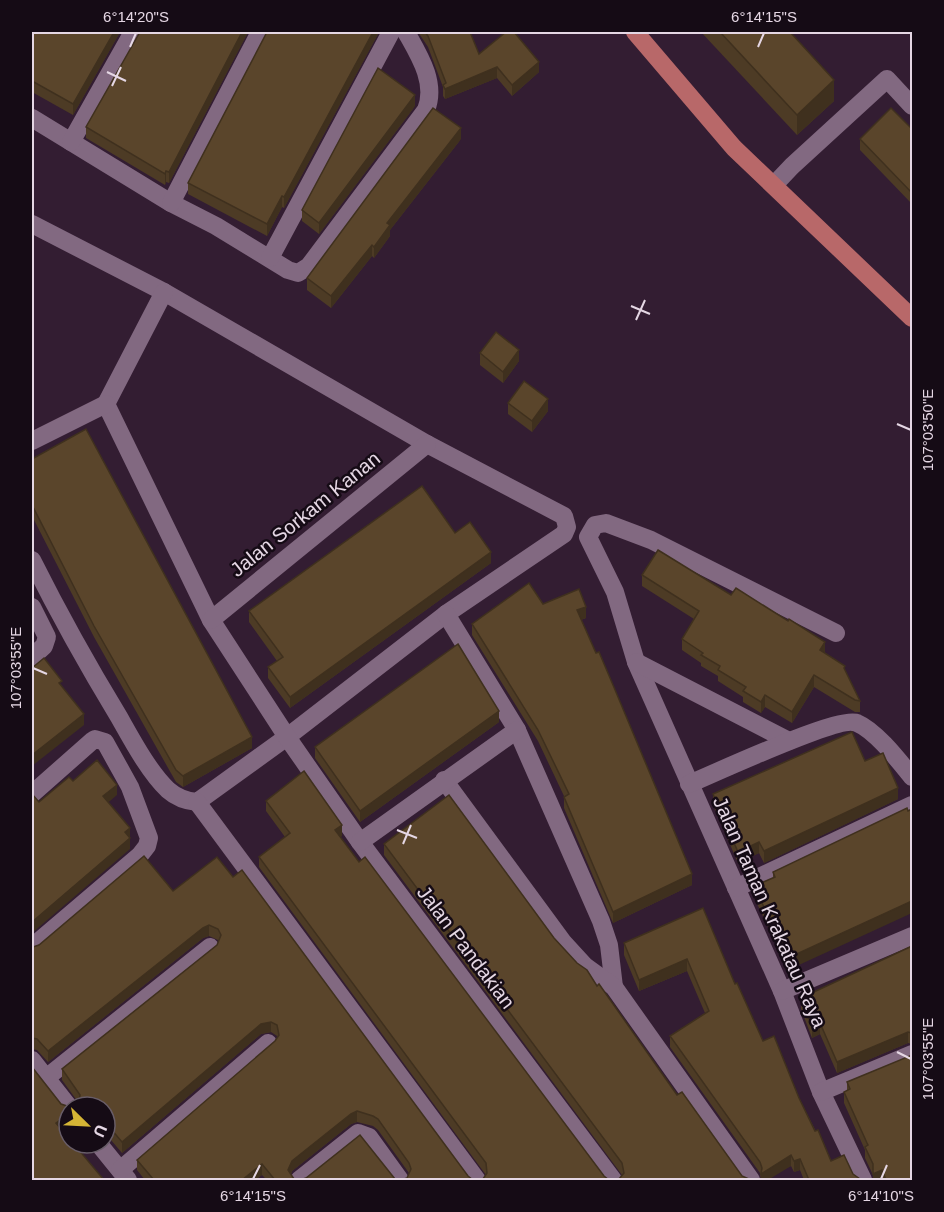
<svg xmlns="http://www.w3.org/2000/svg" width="944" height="1212" viewBox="0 0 944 1212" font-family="Helvetica,sans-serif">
  <rect width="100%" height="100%" fill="#331d32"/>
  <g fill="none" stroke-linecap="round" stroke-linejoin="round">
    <g stroke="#826981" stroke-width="18">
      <path d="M32 118 171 203 216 226 288 270 298 273 309 266 426 110C437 83 419 55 406 32"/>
      <path d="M71 142 133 32"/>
      <path d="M774 185 792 166 887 79 912 106"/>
      <path d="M171 203 260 32"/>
      <path d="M32 224 164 292 427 444 564 516 567 527 564 534 446 614 287 737 197 802C186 801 177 798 168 790 149 772 132 740 119 717 88 666 59 614 32 560"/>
      <path d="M270 258 391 32"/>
      <path d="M164 292 106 404 211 620 287 737 360 842 613 1180"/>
      <path d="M32 441 106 404"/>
      <path d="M32 607 47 637 44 646 32 657"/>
      <path d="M446 614 517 730 601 921 609 945 614 987"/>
      <path d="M211 620 427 444"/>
      <path d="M836 633 651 540 606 523 595 525 588 537 615 592 636 662 782 991 821 1092 863 1180"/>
      <path d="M636 662 789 741"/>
      <path d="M444 780 563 942 585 966 614 987 751 1180"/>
      <path d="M689 784C713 774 840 715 857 723 876 731 899 761 912 777"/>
      <path d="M32 794 92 741 95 739 105 742 130 787 149 838 147 846 140 855 32 947"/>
      <path d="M197 802 477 1180"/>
      <path d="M360 842 517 730"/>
      <path d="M736 888 912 805"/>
      <path d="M782 991 912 936"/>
      <path d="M32 1060 69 1107"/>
      <path d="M46 1078 210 947"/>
      <path d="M821 1092 912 1054"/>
      <path d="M98 1143 128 1180"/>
      <path d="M120 1170 268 1043"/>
      <path d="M299 1180 358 1133 369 1137 400 1180"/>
    </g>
    <path stroke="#b86869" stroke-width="18" d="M635 32 734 148 912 318"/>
  </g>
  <g fill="#4d3b25" fill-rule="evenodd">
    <path d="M32 32H120L73 115 32 92Z"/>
    <path d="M248 32 169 183 166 182 165 185 86 138V127Z"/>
    <path d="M379 32 284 208 282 207 267 236 188 194V183Z"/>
    <path d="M418 32H470L479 54 539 72 512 96 497 78 445 99 443 96V87L428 47Z"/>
    <path d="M701 32H790L834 101 797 135Z"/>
    <path d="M415 106 319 234 302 221V210Z"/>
    <path d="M912 129V204L860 150V139Z"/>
    <path d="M461 139 390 230V236L374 258 372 256 331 308 307 290V278Z"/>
    <path d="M480 353 519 361 503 383 480 365Z"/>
    <path d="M508 403 548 411 532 432 508 414Z"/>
    <path d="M32 459 252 748 183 787 176 782 94 637 32 516Z"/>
    <path d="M455 533 491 563 290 708 268 678V667L277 661 249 622V611Z"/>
    <path d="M642 575 825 653 845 671 860 701V712H855L814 687 792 723 765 707 761 713 743 702V697L718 681V676L701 666V663L682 650V639L694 619 642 586Z"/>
    <path d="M543 604 586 618 581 620 692 885 613 923 564 808V796L538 741 472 635V624Z"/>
    <path d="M499 722 360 822 315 758V747Z"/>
    <path d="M865 761 898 799 764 863 759 853 738 863 713 805V794Z"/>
    <path d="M266 801 342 836 340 837 604 1176 609 1180 619 1179 622 1175 384 855V844L554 938 742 1176 751 1180H267L262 1175 255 1180H145L137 1170V1160L275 1041 277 1038V1036L271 1032 261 1034 122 1153 105 1133V1107H72L78 1102 62 1080V1069L217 945 219 941 218 940 209 936 203 938 48 1062 37 1050 32 1049V947H33L173 891 217 857 468 1176 473 1180 483 1179 486 1175 259 867V857L285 837 266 811ZM357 1122 373 1126 378 1130 409 1173 407 1178 401 1180 395 1179 300 1180 294 1179 291 1174 292 1171 351 1124Z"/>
    <path d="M908 811 788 970 754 897V886L773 878V872Z"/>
    <path d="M703 908 735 984 763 1041 799 1098 831 1161 853 1174 860 1180H804L800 1170 794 1172 791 1166 761 1180 760 1173 670 1047V1036L705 1013 687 971 639 991 624 955V943Z"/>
    <path d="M912 946V1044L908 1043 837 1073 820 1034 812 1038 801 1009V998Z"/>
    <path d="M847 1082 912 1180H873V1175L865 1158V1150L844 1103V1092L847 1091Z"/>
  </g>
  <g fill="#3f301e">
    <path d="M114 32H120L73 115V104Z"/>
    <path d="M242 32H248L169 183V172Z"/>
    <path d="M373 32H379L284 208V197Z"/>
    <path d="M539 62V72L512 96V85Z"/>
    <path d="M497 67V78L445 99V89Z"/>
    <path d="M834 80V101L797 135V115Z"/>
    <path d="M415 95V106L319 234V223Z"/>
    <path d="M461 128V139L390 230V236L374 258V247L387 223Z"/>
    <path d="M166 171V182L165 185V174Z"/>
    <path d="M282 196V207L267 236V224Z"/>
    <path d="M372 245V256L331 308V296Z"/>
    <path d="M519 350V361L503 383V372Z"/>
    <path d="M548 399V411L532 432V421Z"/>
    <path d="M491 552V563L290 708V697Z"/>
    <path d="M586 607V618L577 621V610Z"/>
    <path d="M825 642V653L820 650Z"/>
    <path d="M814 675V687L792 723V712Z"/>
    <path d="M765 695V707L761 713V702Z"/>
    <path d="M499 711V722L360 822V811Z"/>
    <path d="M84 714V725L32 766V755Z"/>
    <path d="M252 737V748L183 787V776Z"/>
    <path d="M117 785V795L103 807V796Z"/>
    <path d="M898 788V799L764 863V851Z"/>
    <path d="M342 825V836L335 841V830Z"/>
    <path d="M130 828V849L32 933V922Z"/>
    <path d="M759 842V853L738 863V852Z"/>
    <path d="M692 874V885L613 923V912Z"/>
    <path d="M912 901V913L788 970V958Z"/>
    <path d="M209 925V936L203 938 48 1062V1051L203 928Z"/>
    <path d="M687 959V971L639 991V980Z"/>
    <path d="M271 1022V1032L261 1034 122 1153V1142L261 1024Z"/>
    <path d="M820 1023V1034L812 1038V1026Z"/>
    <path d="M908 1032V1043L837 1073V1062Z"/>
    <path d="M86 1099V1107H76Z"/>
    <path d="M357 1111V1122L351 1124 292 1171 288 1180V1170L292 1161 351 1114Z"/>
    <path d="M69 1113V1123L56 1134V1123Z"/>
    <path d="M791 1155V1166L768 1180H761V1174Z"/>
    <path d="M800 1159V1170L794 1172V1161Z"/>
    <path d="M262 1164V1175L255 1180H242Z"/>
    <path d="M882 1170V1180H873V1174Z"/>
  </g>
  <g fill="#5a452b" stroke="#3f301e" stroke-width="1.5" fill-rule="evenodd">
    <path d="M32 32H114L73 104 32 81Z"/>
    <path d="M140 32H242L169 172 166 171 165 174 86 127Z"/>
    <path d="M267 32H373L284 197 282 196 267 224 188 183Z"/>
    <path d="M425 32H470L479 54 506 32H514L539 62 512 85 497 67 445 89 443 85 446 83 428 36Z"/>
    <path d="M720 32H790L834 80 797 115Z"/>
    <path d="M378 68 415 95 319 223 302 210Z"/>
    <path d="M433 108 461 128 387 223 390 225 374 247 372 245 331 296 307 278Z"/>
    <path d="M891 108 912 129V193L860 139Z"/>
    <path d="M496 332 519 350 503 372 480 353Z"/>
    <path d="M524 381 548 399 532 421 508 403Z"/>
    <path d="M86 429 252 737 183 776 176 770 94 626 32 505V459Z"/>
    <path d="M422 486 455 533 470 522 491 552 290 697 268 667 283 657 249 611Z"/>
    <path d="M658 550 731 595 736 588 788 621 789 619 825 642 820 650 845 666 844 668 860 701 855 700 814 675 792 712 765 695 761 702 743 691 746 687 718 670 720 666 701 655 703 653 682 639 699 611 642 575Z"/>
    <path d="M529 583 543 604 579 589 586 607 577 610 596 653 599 652 613 685 692 874 613 912 564 797 569 794 538 730 472 624Z"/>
    <path d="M458 644 499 711 360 811 315 747Z"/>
    <path d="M44 658 62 681 59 683 84 714 32 755V668Z"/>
    <path d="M852 732 865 761 883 753 898 788 764 851 759 842 738 852 713 794Z"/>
    <path d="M97 760 117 785 103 796 130 828 125 832 130 838 32 922V794L39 802 69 777 73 781Z"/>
    <path d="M304 771 342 825 335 830 359 862 365 857 604 1176 609 1180 619 1179 624 1173 622 1163 384 844 449 795 554 938 577 963 587 970 597 986 599 984 677 1095 682 1092 742 1176 751 1180H275L262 1164 242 1180H154L137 1160 275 1041 279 1035 277 1025 271 1022 261 1024 122 1142 105 1122V1107H92L86 1099 76 1107H72L79 1101 80 1095 62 1069 217 945 221 935 218 929 209 925 203 928 48 1051 37 1039 32 1038V947H33L39 945 144 856 173 891 217 857 233 877 242 870 468 1176 473 1180 483 1179 487 1173 486 1163 259 857 290 833 266 801ZM357 1111 373 1116 378 1119 409 1163 411 1169 407 1178 401 1180 395 1179 360 1135 306 1178 300 1180 294 1179 288 1170 292 1161 351 1114Z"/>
    <path d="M907 808 908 811 912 809V901L788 958 754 886 775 877 773 872Z"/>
    <path d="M703 908 735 984 737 983 763 1041 774 1036 799 1098 815 1131 818 1130 831 1161 844 1155 853 1174 860 1179 857 1180H809L800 1159 794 1161 791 1155 761 1174 762 1168 760 1162 670 1036 709 1011 687 959 639 980 624 943Z"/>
    <path d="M912 946V1033L908 1032 837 1062 820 1023 812 1026 801 998Z"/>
    <path d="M912 1055V1180H886L882 1170 873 1174V1164L865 1147 868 1145 867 1143 844 1092 850 1089 847 1082Z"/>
    <path d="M32 1067 61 1104 70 1107H69V1113L56 1123 69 1138V1143H73L104 1180H32Z"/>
  </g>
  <path fill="none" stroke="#e5d7e4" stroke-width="2" d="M130 47 136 33M758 47 764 33M107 72 126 81M112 86 121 67M631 306 650 314M636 320 645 300M897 424 911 430M33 668 47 674M397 830 417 838M403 844 411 825M897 1052 911 1059M253 1179 260 1165M881 1179 887 1165"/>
  <g text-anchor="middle" stroke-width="5" stroke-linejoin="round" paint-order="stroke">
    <g font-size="20" fill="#e5d7e4" stroke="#150b15">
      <text transform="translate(305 514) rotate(-39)" y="7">Jalan Sorkam Kanan</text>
      <text transform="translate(770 912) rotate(66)" y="7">Jalan Taman Krakatau Raya</text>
      <text transform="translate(466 947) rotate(53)" y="7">Jalan Pandakian</text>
    </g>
  </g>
  <rect width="944" height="1212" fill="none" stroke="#150b15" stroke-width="66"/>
  <g transform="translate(87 1125) rotate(114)"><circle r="28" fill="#150b15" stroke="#685d68" stroke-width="1.5"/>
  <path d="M0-4.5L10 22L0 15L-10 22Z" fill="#d5b535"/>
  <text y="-9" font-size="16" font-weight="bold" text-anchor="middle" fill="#e5d7e4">U</text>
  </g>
  <rect x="33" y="33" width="878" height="1146" fill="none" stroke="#e5d7e4" stroke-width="2"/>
  <g font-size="15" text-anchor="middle" fill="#e5d7e4">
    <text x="136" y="22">6°14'20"S</text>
    <text x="764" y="22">6°14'15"S</text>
    <text transform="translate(928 430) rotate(-90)" y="5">107°03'50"E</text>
    <text transform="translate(16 668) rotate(-90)" y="5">107°03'55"E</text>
    <text transform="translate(928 1059) rotate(-90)" y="5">107°03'55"E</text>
    <text x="253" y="1201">6°14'15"S</text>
    <text x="881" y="1201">6°14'10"S</text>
  </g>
</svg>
